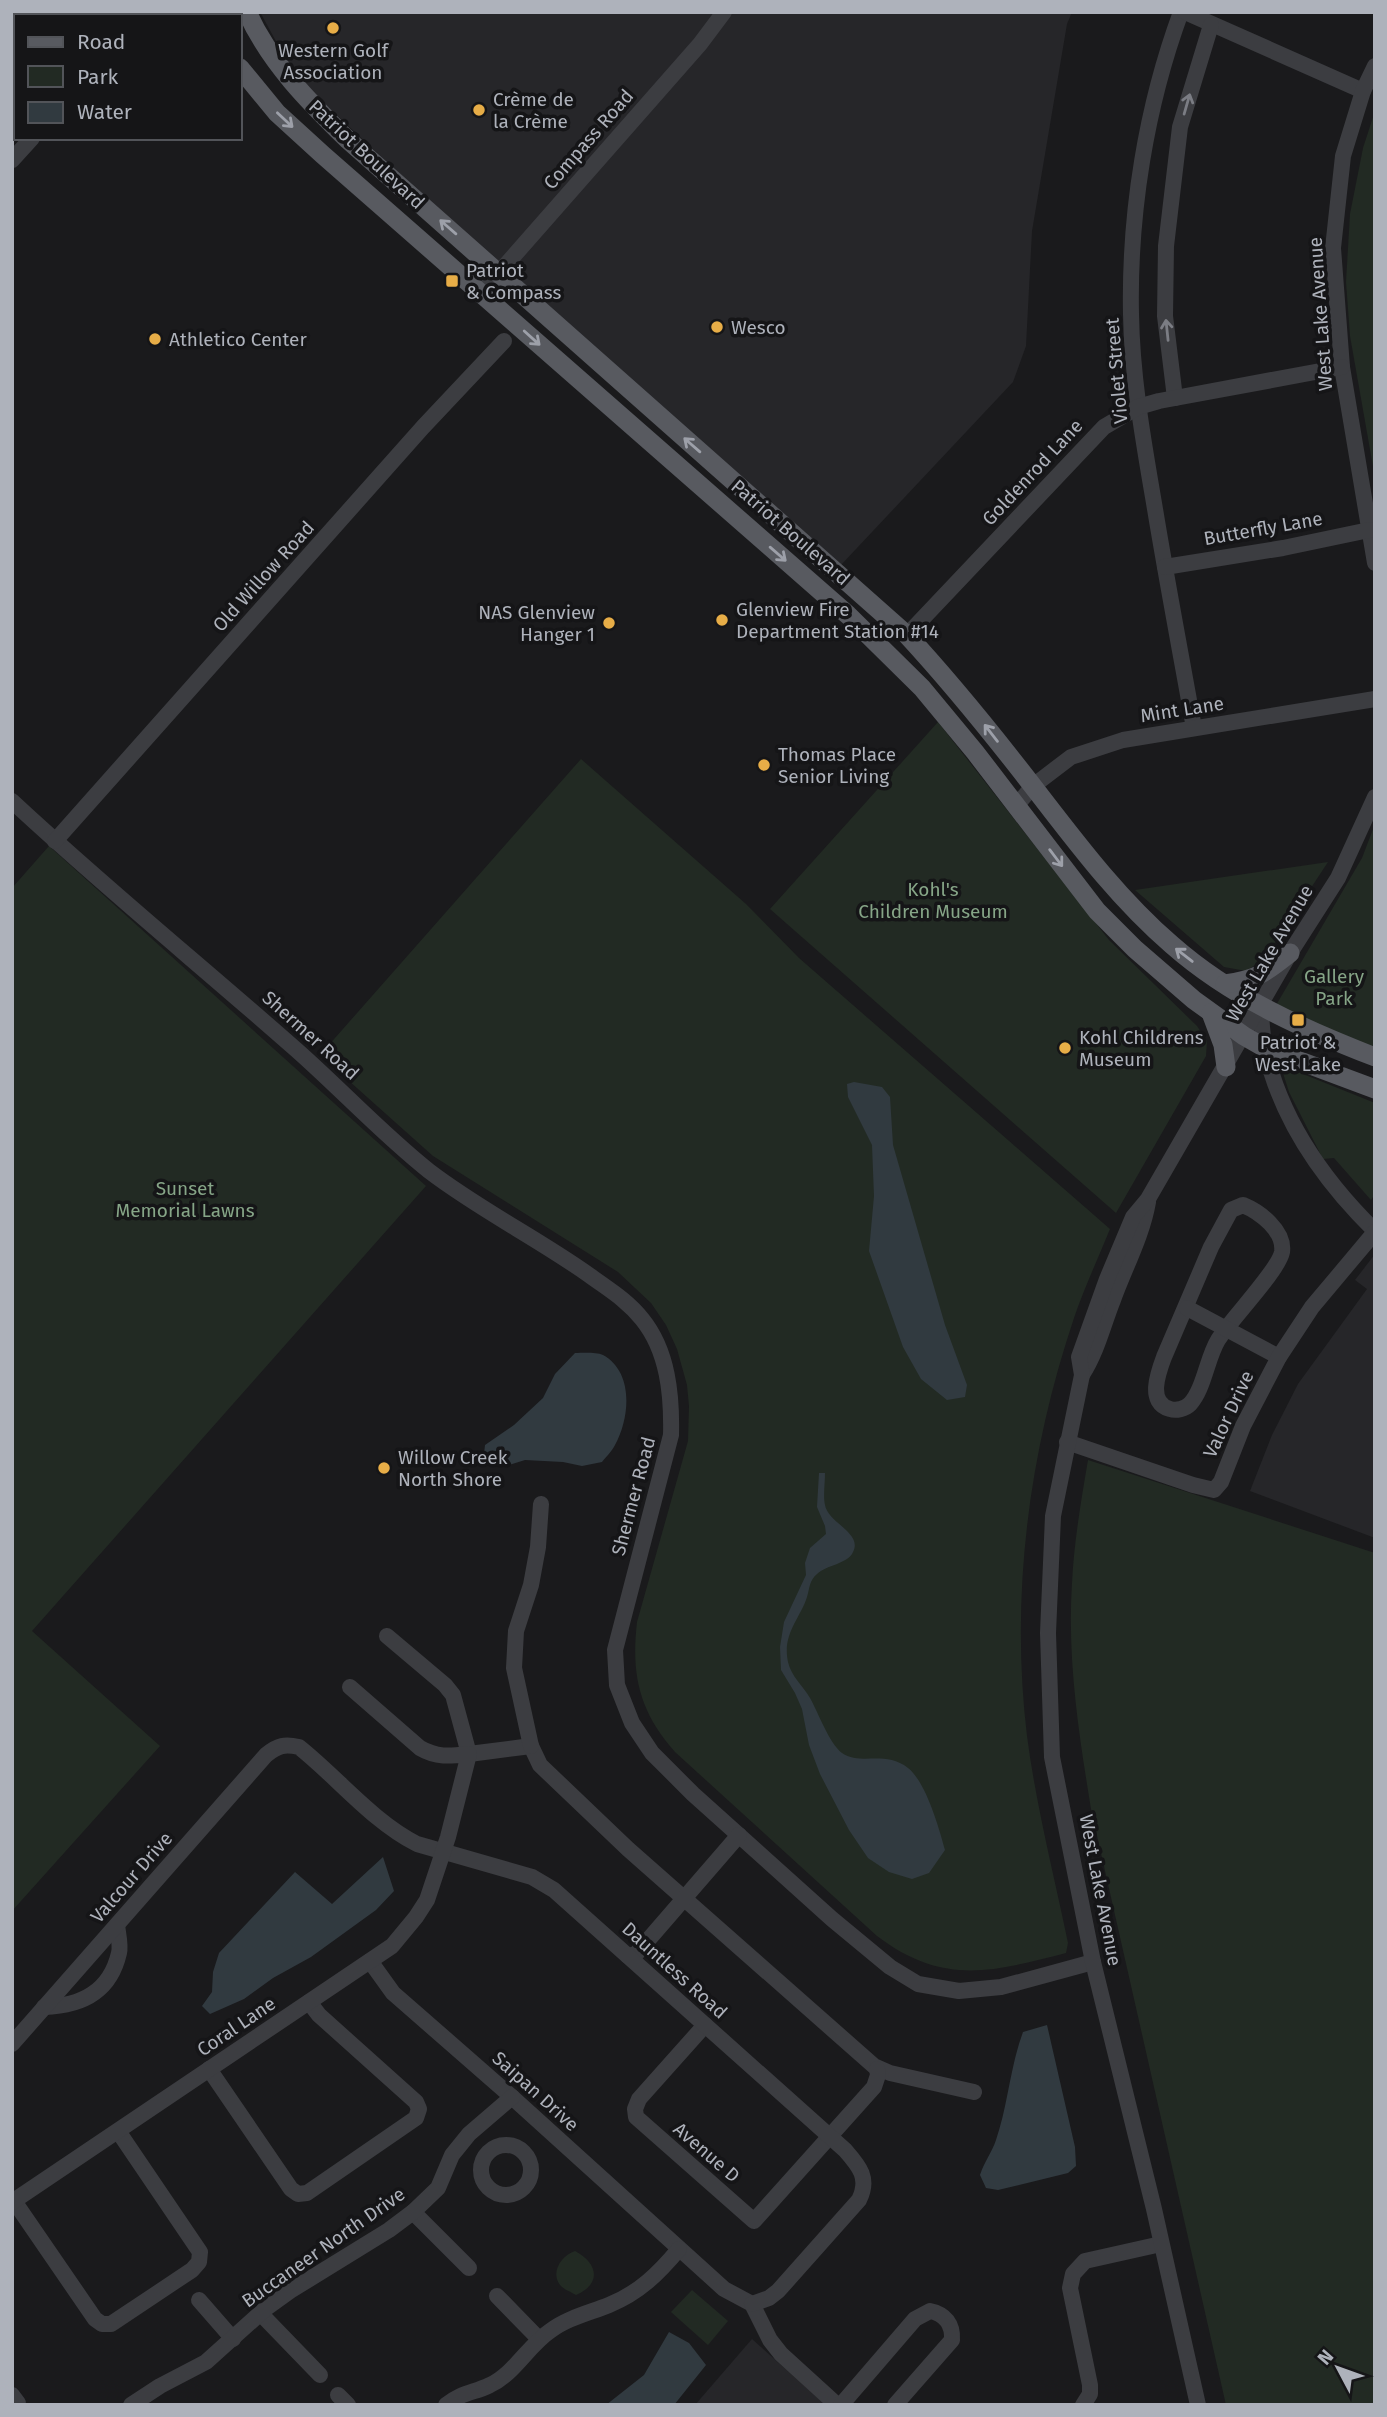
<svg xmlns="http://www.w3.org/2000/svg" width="1387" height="2417" viewBox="0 0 1387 2417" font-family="'Fira Sans',sans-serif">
  <rect width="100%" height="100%" fill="#1a1a1c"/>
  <g fill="#262629">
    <path d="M260 12H1072L1067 24 1032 231 1026 346 1013 382 841 565 422 195 295 76Z"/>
    <path d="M1375 1254V1538L1250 1491 1272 1435 1298 1384 1367 1289 1355 1280Z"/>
    <path d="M752 2339 826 2405H695Z"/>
  </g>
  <g fill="#222a23">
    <path d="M1375 111V478L1350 336 1346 282 1350 214 1363 148Z"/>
    <path d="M938 722 1109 940 1197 1026 1207 1041 1206 1056 1116 1213 770 909Z"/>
    <path d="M581 759 746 904 799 958 1110 1229C1098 1259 1084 1288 1074 1318 1029 1452 1010 1595 1027 1736 1036 1805 1054 1875 1068 1943L1066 1953C992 1972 943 1986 877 1936L675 1752C639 1711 631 1675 637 1622L688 1441 689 1406 687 1385 677 1349 666 1325 651 1303 618 1272 433 1156 320 1055Z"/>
    <path d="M1375 824V1049L1275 1007 1362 858Z"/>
    <path d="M49 846 426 1186 32 1631 160 1746 12 1911V888Z"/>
    <path d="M1328 862 1264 959 1246 971 1224 967 1135 890Z"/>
    <path d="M1293 1070 1375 1103V1194L1371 1200 1334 1158 1323 1159 1289 1092 1283 1073Z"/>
    <path d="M1088 1460 1375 1553V2405H1226L1091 1809C1079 1735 1067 1659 1072 1583 1074 1542 1081 1501 1088 1460Z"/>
    <path d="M575 2251C598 2263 602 2284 576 2295 571 2292 563 2289 560 2285 550 2272 562 2255 575 2251Z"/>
    <path d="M692 2290 728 2321 708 2345 671 2312Z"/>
  </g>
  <g fill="#313a40">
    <path d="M854 1082 882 1087 890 1097 893 1145 945 1325 967 1385 965 1397 947 1400 921 1379 903 1347 869 1251 874 1196 872 1145 848 1097 847 1084Z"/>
    <path d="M575 1353C583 1353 596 1352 603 1355 634 1372 630 1418 615 1445 612 1451 606 1457 602 1462L582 1466 563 1462 525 1460 509 1465 492 1462 484 1454 485 1445 514 1425 543 1398 555 1374Z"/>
    <path d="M819 1473H825C825 1483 823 1496 825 1505 828 1523 863 1533 853 1552 848 1564 826 1565 817 1574 809 1581 810 1587 807 1597 800 1619 782 1634 788 1662 791 1676 803 1686 810 1698 818 1712 829 1743 842 1753 861 1766 885 1750 908 1768 926 1782 939 1828 945 1850L929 1873 912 1879 889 1872 868 1858 849 1830 820 1774 809 1745 802 1709 795 1693 781 1670 780 1647 784 1622 806 1575 805 1563 810 1548 826 1534 825 1526 817 1507Z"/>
    <path d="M383 1857 394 1891 376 1910 311 1957 273 1978 244 1999 210 2014 202 2006 212 1992 213 1972 219 1953 295 1872 332 1904Z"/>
    <path d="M1047 2025 1075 2147 1076 2166 1068 2173 998 2190 986 2188 980 2175C984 2162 992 2152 996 2140 1008 2105 1010 2067 1023 2032Z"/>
    <path d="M669 2332 689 2343 706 2365 674 2405H606L644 2375Z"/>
  </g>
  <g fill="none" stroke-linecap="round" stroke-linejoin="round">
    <g stroke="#3c3d41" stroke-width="16">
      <path d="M1181 12C1146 107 1129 213 1131 314 1132 380 1144 444 1155 509 1167 582 1181 655 1194 728"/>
      <path d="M1185 12 1363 91"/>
      <path d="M1375 66 1363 91 1343 156 1333 248 1342 367 1375 563"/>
      <path d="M12 160 32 138"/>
      <path d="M482 292 700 44 724 12"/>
      <path d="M1175 398 1165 316 1166 246 1180 127 1211 25"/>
      <path d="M1165 567 1283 548 1369 530"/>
      <path d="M907 635 1104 427 1138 407 1159 401 1342 367"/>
      <path d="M12 801C103 886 199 964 292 1046 338 1086 381 1133 429 1171 480 1210 537 1238 589 1275 608 1289 627 1300 642 1319 668 1351 672 1395 671 1435L615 1650 617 1685 632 1723 652 1753 693 1794 832 1919 890 1967 918 1984 959 1991 1001 1987 1093 1962"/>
      <path d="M1016 806 1033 786 1071 757 1123 740 1375 699"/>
      <path d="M55 841 423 427 504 341"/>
      <path d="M1260 1007C1262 1021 1262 1036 1265 1049 1281 1120 1324 1181 1375 1231"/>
      <path d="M1243 1205C1260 1212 1285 1231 1282 1252 1279 1270 1230 1320 1218 1340 1207 1358 1204 1389 1190 1404 1185 1409 1176 1411 1170 1409 1147 1403 1158 1373 1164 1357L1211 1247 1231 1210Z"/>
      <path d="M1187 1308 1279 1357"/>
      <path d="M1082 1375C1097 1352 1103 1325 1113 1300 1125 1267 1142 1236 1148 1202"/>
      <path d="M1067 1442 1193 1485 1214 1490 1221 1482 1243 1426 1279 1357 1312 1307 1375 1232"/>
      <path d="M387 1636 445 1685 453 1695 469 1754 531 1746 540 1765 628 1849 874 2066 890 2073 974 2092"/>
      <path d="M531 1746 514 1668 516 1631 531 1585 538 1547 541 1504"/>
      <path d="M628 1956 636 1954 739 1835"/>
      <path d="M370 1961 393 1993 512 2097 724 2289 752 2304 770 2340 781 2354 837 2405"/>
      <path d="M44 2007C81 2006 110 1992 119 1953 121 1945 118 1934 117 1925"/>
      <path d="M705 2025 639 2099 635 2109 636 2117 754 2221 874 2087 878 2075 877 2069"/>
      <path d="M12 2044 266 1755C278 1745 285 1744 299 1747 338 1778 372 1821 417 1844L532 1877 554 1890 845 2150C859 2166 870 2178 859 2200L778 2291 769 2298 752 2304"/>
      <path d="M209 2069 291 2189 298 2194 307 2193 416 2118 419 2109 416 2102 319 2015 309 2002"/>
      <circle cx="506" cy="2170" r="25"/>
      <path d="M14 2201 95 2319 102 2324H111L192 2270 199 2262 200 2252 118 2131"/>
      <path d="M12 2202 392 1946 416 1917 427 1900 448 1837 469 1754C451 1756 437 1758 420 1748L350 1687"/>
      <path d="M413 2212 469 2268"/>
      <path d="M497 2296 539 2339"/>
      <path d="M199 2300 233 2339"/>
      <path d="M261 2314 320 2375"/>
      <path d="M12 2395 18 2403"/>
      <path d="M338 2395 348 2405"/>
      <path d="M131 2405 160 2386 206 2362 265 2309 290 2291 389 2230 413 2212 438 2188 452 2155 469 2134 512 2097"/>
      <path d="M446 2405C462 2392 474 2393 490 2385 514 2374 528 2346 550 2331 567 2318 589 2313 609 2305 639 2293 659 2273 679 2249"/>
      <path d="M841 2405 915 2319 930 2311C945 2314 953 2324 952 2340L895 2405"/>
      <path d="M1083 2405 1090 2394V2385L1070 2288 1073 2274 1085 2261 1161 2244"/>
      <path d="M1198 2405 1154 2209 1093 1962 1052 1757 1048 1633 1053 1516 1082 1375 1079 1357 1107 1279 1133 1217 1148 1199 1290 953 1338 878 1375 797"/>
    </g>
    <g stroke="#585a60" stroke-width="19">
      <path d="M206 12 208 16"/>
      <path d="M247 12C270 63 309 102 348 140L907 635C955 687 999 742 1042 798 1082 850 1122 902 1172 945 1231 997 1303 1029 1375 1057"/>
      <path d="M240 68 277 113 323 155 848 615 922 688 975 752 1097 911 1135 949 1194 1000 1244 1036 1265 1048 1375 1089"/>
      <path d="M1225 984C1258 979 1265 973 1290 953"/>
      <path d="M1211 1013 1223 1045 1226 1067"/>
    </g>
  </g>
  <defs><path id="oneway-shaft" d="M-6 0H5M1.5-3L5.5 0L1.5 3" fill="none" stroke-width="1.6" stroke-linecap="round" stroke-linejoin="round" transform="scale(1.75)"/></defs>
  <g stroke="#7b7d84">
    <use href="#oneway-shaft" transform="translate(1187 104) rotate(-74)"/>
    <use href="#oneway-shaft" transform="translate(1167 330) rotate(-96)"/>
  </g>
  <g stroke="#9da0a9">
    <use href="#oneway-shaft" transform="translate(285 120) rotate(43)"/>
    <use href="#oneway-shaft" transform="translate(448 227) rotate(-139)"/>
    <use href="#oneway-shaft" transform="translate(532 338) rotate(42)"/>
    <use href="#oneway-shaft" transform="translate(692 445) rotate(-139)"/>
    <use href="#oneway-shaft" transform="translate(778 554) rotate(41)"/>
    <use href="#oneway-shaft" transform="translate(991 733) rotate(-128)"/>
    <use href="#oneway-shaft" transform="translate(1056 858) rotate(53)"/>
    <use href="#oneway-shaft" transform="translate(1184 955) rotate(-142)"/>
  </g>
  <g fill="#e7ad47" stroke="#151517" stroke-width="2.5">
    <circle cx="333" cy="28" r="7"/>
    <circle cx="479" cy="110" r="7"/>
    <rect x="445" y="274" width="14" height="14" rx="3.5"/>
    <circle cx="717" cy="327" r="7"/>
    <circle cx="155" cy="339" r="7"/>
    <circle cx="722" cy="620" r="7"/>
    <circle cx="609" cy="623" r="7"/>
    <circle cx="764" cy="765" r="7"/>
    <rect x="1291" y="1013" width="14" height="14" rx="3.5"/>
    <circle cx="1065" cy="1048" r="7"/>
    <circle cx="384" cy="1468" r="7"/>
  </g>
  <g text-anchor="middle" stroke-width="7" stroke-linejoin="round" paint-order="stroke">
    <g font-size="19" fill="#aeb2bb" stroke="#151517" text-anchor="start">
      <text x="333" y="57" text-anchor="middle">Western Golf<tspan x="333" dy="22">Association</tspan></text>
      <text x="493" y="106">Crème de<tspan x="493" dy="22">la Crème</tspan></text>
      <text x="466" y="277">Patriot<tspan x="466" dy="22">&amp; Compass</tspan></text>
      <text x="731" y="334">Wesco</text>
      <text x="169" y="346">Athletico Center</text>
      <text x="736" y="616">Glenview Fire<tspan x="736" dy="22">Department Station #14</tspan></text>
      <text x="595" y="619" text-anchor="end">NAS Glenview<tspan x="595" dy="22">Hanger 1</tspan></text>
      <text x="778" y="761">Thomas Place<tspan x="778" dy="22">Senior Living</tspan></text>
      <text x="1079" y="1044">Kohl Childrens<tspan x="1079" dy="22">Museum</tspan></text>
      <text x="1298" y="1049" text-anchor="middle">Patriot &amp;<tspan x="1298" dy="22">West Lake</tspan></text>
      <text x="398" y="1464">Willow Creek<tspan x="398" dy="22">North Shore</tspan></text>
    </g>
    <g font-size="19" fill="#aeb2bb" stroke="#151517">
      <text transform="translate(588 139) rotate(-49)" y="7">Compass Road</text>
      <text transform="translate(367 154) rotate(43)" y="7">Patriot Boulevard</text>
      <text transform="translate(1320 314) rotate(-94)" y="7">West Lake Avenue</text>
      <text transform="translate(1116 371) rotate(-95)" y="7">Violet Street</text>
      <text transform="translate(1032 472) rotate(-47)" y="7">Goldenrod Lane</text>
      <text transform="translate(1263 528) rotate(-10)" y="7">Butterfly Lane</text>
      <text transform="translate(791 532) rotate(41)" y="7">Patriot Boulevard</text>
      <text transform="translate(263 576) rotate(-48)" y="7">Old Willow Road</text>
      <text transform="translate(1182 709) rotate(-9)" y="7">Mint Lane</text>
      <text transform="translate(1269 953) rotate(-60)" y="7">West Lake Avenue</text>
      <text transform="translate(311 1035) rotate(42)" y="7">Shermer Road</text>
      <text transform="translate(1228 1414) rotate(-65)" y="7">Valor Drive</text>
      <text transform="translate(633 1496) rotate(-75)" y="7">Shermer Road</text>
      <text transform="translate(131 1877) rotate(-49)" y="7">Valcour Drive</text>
      <text transform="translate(1101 1890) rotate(79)" y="7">West Lake Avenue</text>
      <text transform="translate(675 1970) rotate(42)" y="7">Dauntless Road</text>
      <text transform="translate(236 2026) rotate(-34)" y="7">Coral Lane</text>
      <text transform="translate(536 2091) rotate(42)" y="7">Saipan Drive</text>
      <text transform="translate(707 2152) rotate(41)" y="7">Avenue D</text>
      <text transform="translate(323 2247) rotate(-35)" y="7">Buccaneer North Drive</text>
    </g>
    <g font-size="19" fill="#86a587" stroke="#151517">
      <text x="933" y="896">Kohl's<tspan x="933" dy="22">Children Museum</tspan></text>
      <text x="1334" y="983">Gallery<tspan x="1334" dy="22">Park</tspan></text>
      <text x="185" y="1195">Sunset<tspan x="185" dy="22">Memorial Lawns</tspan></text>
    </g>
  </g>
  <rect width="1387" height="2417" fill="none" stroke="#aeb2bb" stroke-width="28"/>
  <rect x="14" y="14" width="228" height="126" fill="#151517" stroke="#525459" stroke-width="2"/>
  <rect x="28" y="37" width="35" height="10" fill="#585a60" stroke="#525459" stroke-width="2"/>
  <text x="77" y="49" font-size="21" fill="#aeb2bb">Road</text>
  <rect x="28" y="66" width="35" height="21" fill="#222a23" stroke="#525459" stroke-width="2"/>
  <text x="77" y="84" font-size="21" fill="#aeb2bb">Park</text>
  <rect x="28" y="102" width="35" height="21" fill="#313a40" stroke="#525459" stroke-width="2"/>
  <text x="77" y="119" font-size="21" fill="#aeb2bb">Water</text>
  <g transform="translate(1338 2368) rotate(311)" stroke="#151517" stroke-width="5" paint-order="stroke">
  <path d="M0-5L12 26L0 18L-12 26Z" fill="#aeb2bb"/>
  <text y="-10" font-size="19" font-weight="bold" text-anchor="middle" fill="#aeb2bb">N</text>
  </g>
</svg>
